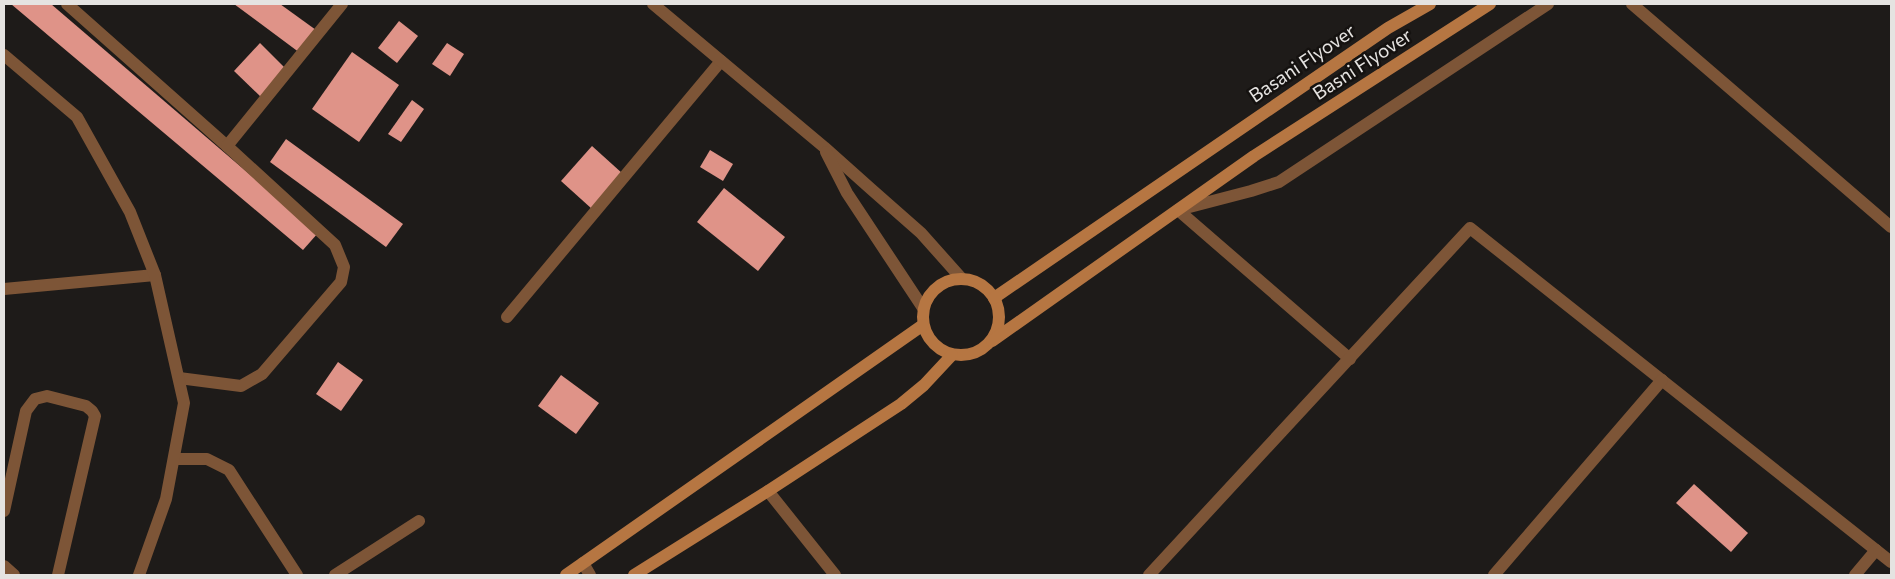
<svg xmlns="http://www.w3.org/2000/svg" width="1895" height="579" viewBox="0 0 1895 579" font-family="Commissioner,sans-serif">
  <rect width="100%" height="100%" fill="#1e1b19"/>
  <g fill="#df9388">
    <path d="M11 4H51L318 233 303 250Z"/>
    <path d="M234 4H280L316 30 300 53Z"/>
    <path d="M399 21 418 36 397 63 378 48Z"/>
    <path d="M260 43 287 70 261 97 234 71Z"/>
    <path d="M447 43 464 54 450 76 432 64Z"/>
    <path d="M352 52 399 85 359 142 312 109Z"/>
    <path d="M412 100 424 109 401 142 388 134Z"/>
    <path d="M286 139 403 224 386 247 270 162Z"/>
    <path d="M592 146 623 174 592 209 561 181Z"/>
    <path d="M710 150 733 164 723 181 700 167Z"/>
    <path d="M724 188 785 237 758 271 697 222Z"/>
    <path d="M338 362 363 380 341 411 316 394Z"/>
    <path d="M561 375 599 403 576 434 538 406Z"/>
    <path d="M1694 484 1748 533 1731 552 1676 503Z"/>
  </g>
  <g fill="none" stroke-linecap="round" stroke-linejoin="round">
    <g stroke="#7d5537" stroke-width="12">
      <path d="M67 4 227 146 335 245 344 267 341 282 262 374 241 386 179 378"/>
      <path d="M1632 4 1891 227"/>
      <path d="M227 146 342 4"/>
      <path d="M1178 210 1251 191 1279 182 1548 4"/>
      <path d="M1178 210 1350 359"/>
      <path d="M4 289 155 275"/>
      <path d="M507 317 721 61"/>
      <path d="M174 459H207L229 470 297 575"/>
      <path d="M768 491 835 575"/>
      <path d="M4 511 26 411 35 399 47 396 86 406 92 411 95 416 58 575"/>
      <path d="M4 566 14 575"/>
      <path d="M335 575 419 521"/>
      <path d="M1149 575 1470 228 1891 562"/>
      <path d="M1494 575 1662 380"/>
      <path d="M1855 575 1876 550"/>
    </g>
    <path stroke="#7d5537" stroke-width="12" d="M4 55 77 117 130 212 155 275 184 403 166 499 139 575"/>
    <g stroke="#7d5537" stroke-width="12">
      <path d="M653 4 824 147 871 189 921 233 962 279"/>
      <path d="M826 152 847 193 923 308"/>
      <path d="M583 563 590 575"/>
    </g>
    <g stroke="#b67642" stroke-width="12">
      <circle cx="961" cy="317" r="38"/>
      <path d="M994 298 1388 28 1430 4"/>
      <path d="M992 341 1254 156 1490 4"/>
      <path d="M566 575 923 325"/>
      <path d="M634 575 768 491 901 404 924 385 952 355"/>
    </g>
  </g>
  <g text-anchor="middle" stroke-width="5" stroke-linejoin="round" paint-order="stroke">
    <g font-size="19" fill="#e5e3e1" stroke="#151210">
      <text transform="translate(1302 63) rotate(-34)" y="7">Basani Flyover</text>
      <text transform="translate(1362 64) rotate(-33)" y="7">Basni Flyover</text>
    </g>
  </g>
  <rect width="1895" height="579" fill="none" stroke="#e5e3e1" stroke-width="10"/>
</svg>
